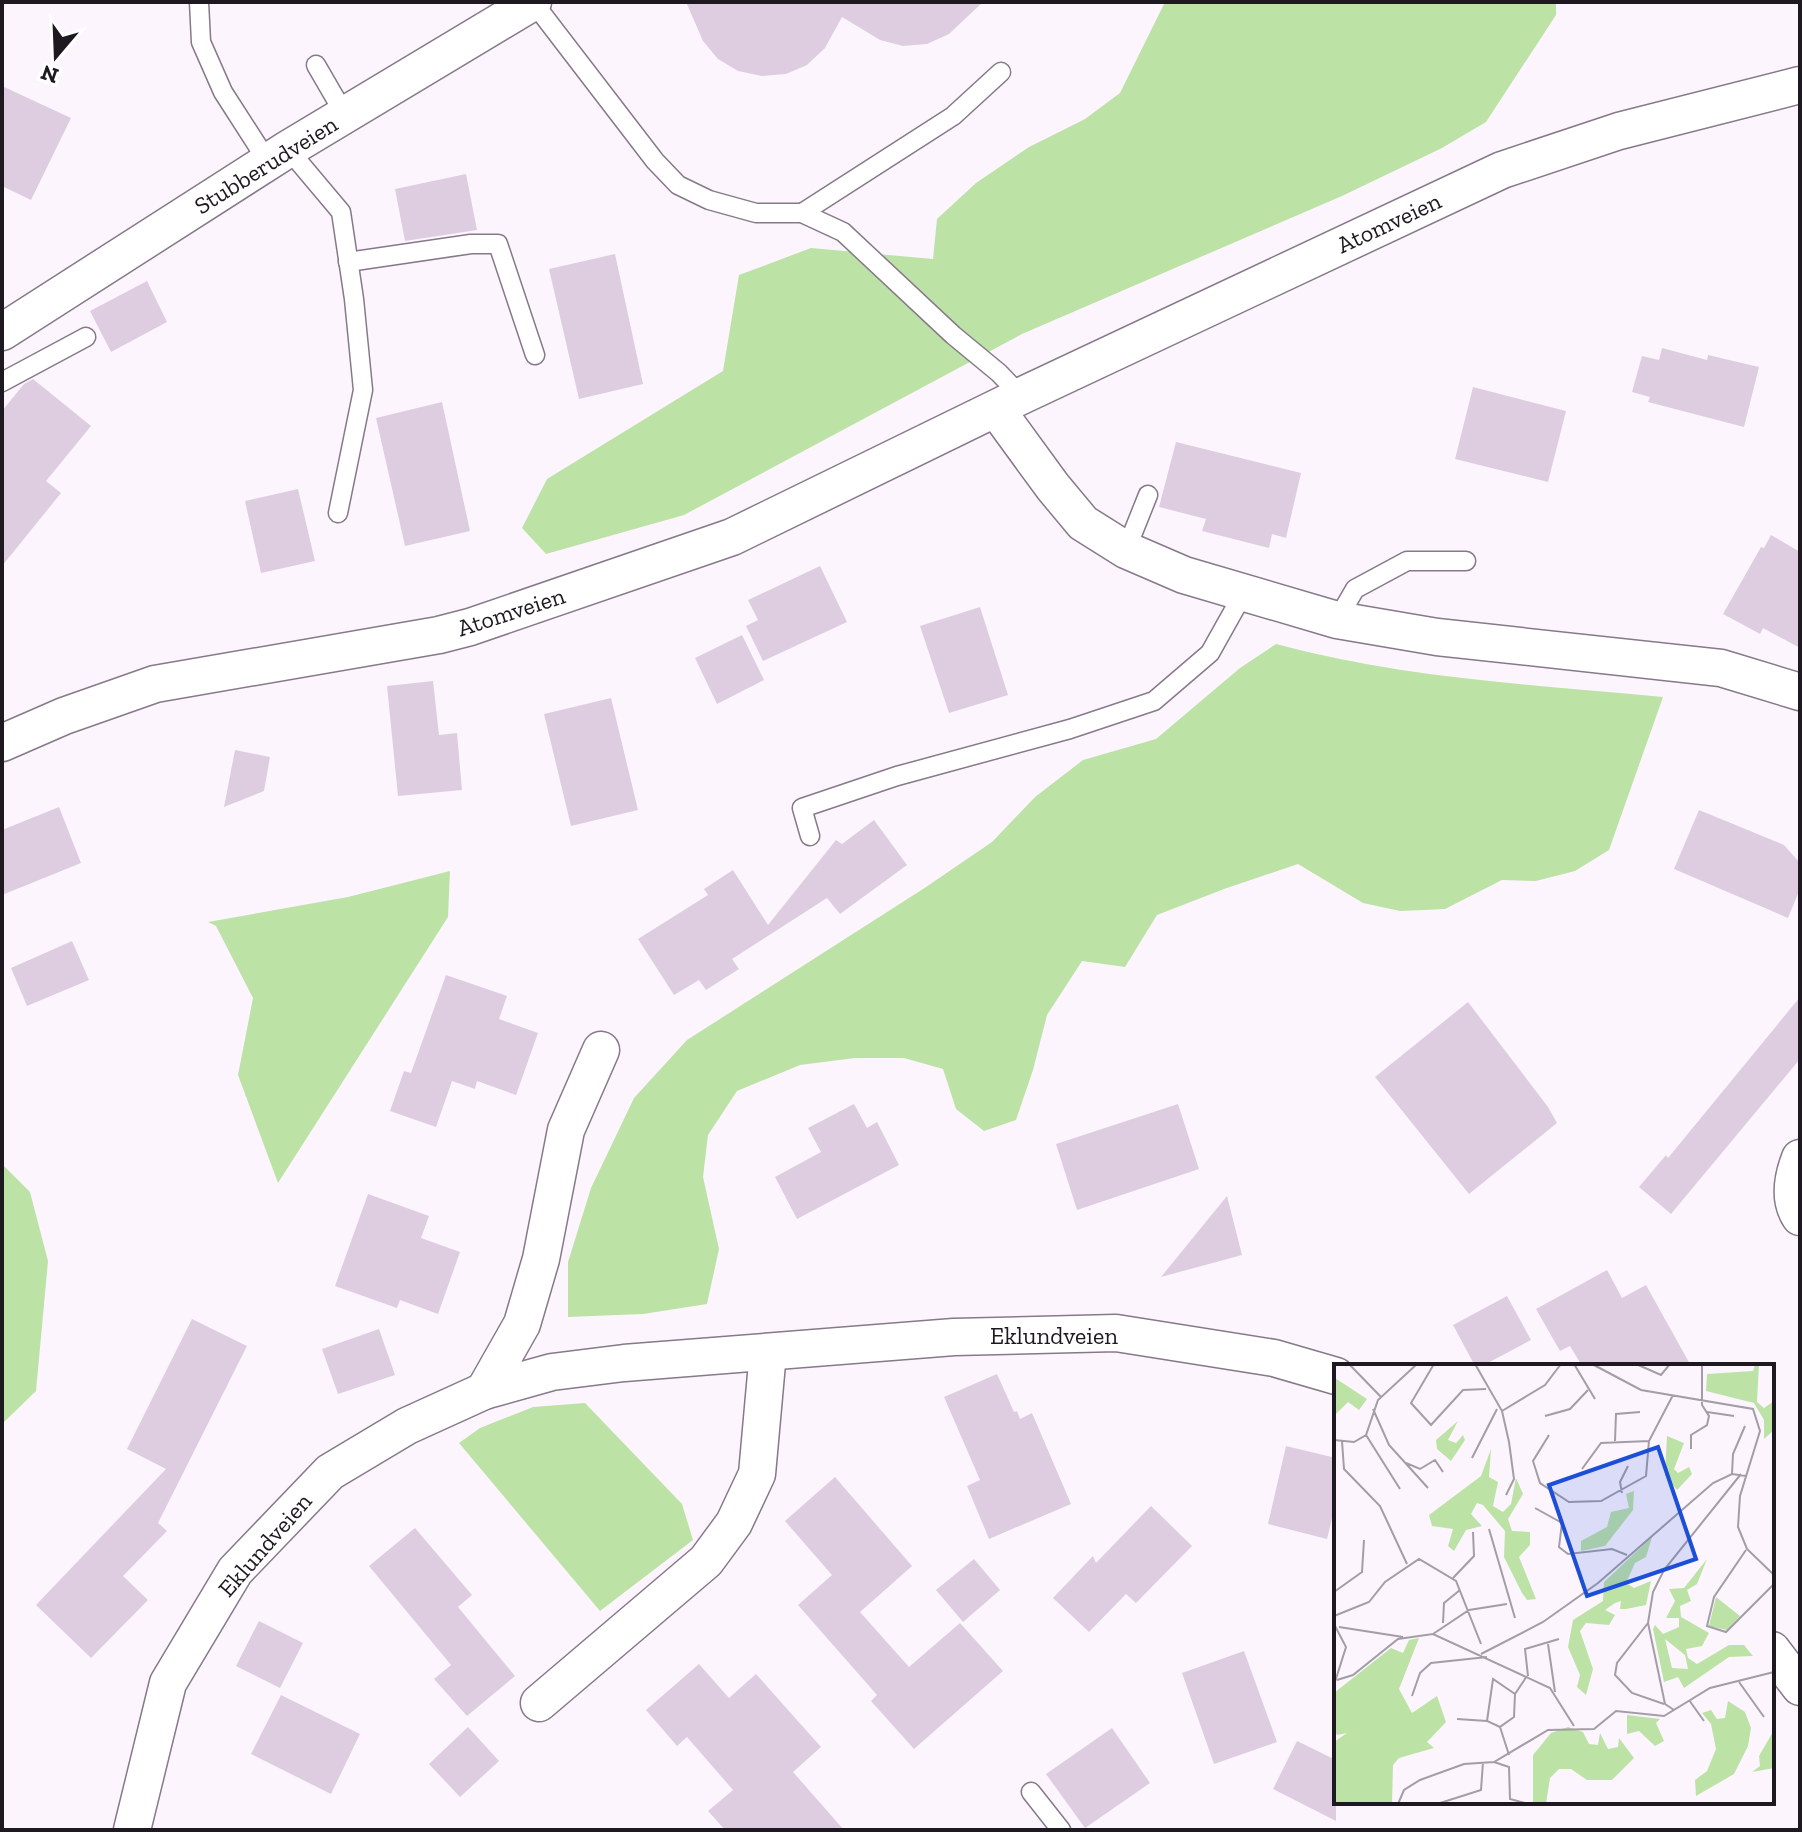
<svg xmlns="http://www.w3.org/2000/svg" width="1802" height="1832" viewBox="0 0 1802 1832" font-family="'Zilla Slab',serif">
  <rect width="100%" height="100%" fill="#fcf5fe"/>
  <g fill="#bde2a6">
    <path d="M1165 2H1556V15L1486 122 1442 148 1342 196 1022 334 684 515 546 554 522 528 547 479 723 371 739 275 811 248 933 259 937 219 976 183 1029 147 1085 119 1120 93Z"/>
    <path d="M1276 644C1402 678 1534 685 1663 697L1609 850 1575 871 1536 881 1502 880 1445 909 1400 911 1363 903 1298 864 1224 889 1157 915 1125 967 1082 961 1047 1015 1033 1070 1016 1120 984 1131 956 1109 943 1069 904 1058H855L800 1065 737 1091 708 1135 703 1177 719 1249 707 1304 643 1314 568 1317V1262L591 1188 634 1098 687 1040 923 889 992 842 1035 797 1083 760 1156 739 1240 668Z"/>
    <path d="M450 871 448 917 278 1183 238 1075 253 998 216 926 208 922 348 897Z"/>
    <path d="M2 1164 30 1192 48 1261 36 1391 2 1424Z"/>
    <path d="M585 1403 682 1504 693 1540 600 1611 459 1443 480 1428 533 1407Z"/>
  </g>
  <g fill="#decde1">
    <path d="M686 2H983L949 34 927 44 903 46 880 40 842 17 825 48 807 65 786 74 762 76 738 71 718 59 703 41Z"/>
    <path d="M2 86 71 118 31 200 2 186Z"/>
    <path d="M466 174 477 230 405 241 395 189Z"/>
    <path d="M615 254 643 384 579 399 549 269Z"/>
    <path d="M147 281 167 322 111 352 90 311Z"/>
    <path d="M1662 348 1707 360 1708 355 1759 367 1744 427 1648 402 1650 397 1632 392 1642 356 1659 360Z"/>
    <path d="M33 379 91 426 46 481 61 493 2 566V411L24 384Z"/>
    <path d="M1473 387 1566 411 1548 482 1455 459Z"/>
    <path d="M442 402 470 531 405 546 376 418Z"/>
    <path d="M1176 442 1301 473 1286 538 1272 534 1269 548 1202 531 1206 519 1159 507Z"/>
    <path d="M298 489 315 561 261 573 245 501Z"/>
    <path d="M1771 535 1800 552V648L1763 628 1760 634 1723 614 1761 547 1764 548Z"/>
    <path d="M820 566 847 622 763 661 746 626 758 620 748 600Z"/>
    <path d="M980 607 1008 695 949 713 920 626Z"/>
    <path d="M742 635 764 680 717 704 695 658Z"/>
    <path d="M433 681 439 735 457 733 462 790 398 796 387 686Z"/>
    <path d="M611 698 638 810 571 826 544 714Z"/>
    <path d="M235 750 270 757 264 791 224 807Z"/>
    <path d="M59 807 81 863 2 895V830Z"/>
    <path d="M1699 810 1784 845 1800 863V889L1788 918 1674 869Z"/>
    <path d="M874 820 907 865 840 914 827 898 732 959 739 969 706 990 699 980 674 995 638 939 708 895 704 889 733 870 768 925 836 840 842 844Z"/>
    <path d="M72 941 89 980 27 1006 11 968Z"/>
    <path d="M446 975 507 996 499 1019 538 1033 516 1095 477 1081 475 1089 452 1081 436 1127 390 1111 404 1071 411 1073Z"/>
    <path d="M1800 997V1059L1671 1214 1639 1187 1666 1155 1668 1158Z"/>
    <path d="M1468 1002 1548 1107 1557 1123 1469 1194 1375 1077Z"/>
    <path d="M854 1104 867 1128 877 1122 899 1165 797 1219 775 1177 821 1152 808 1128Z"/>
    <path d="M1178 1104 1199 1169 1077 1210 1056 1144Z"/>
    <path d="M368 1194 429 1216 421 1238 460 1252 438 1314 400 1300 397 1308 335 1286Z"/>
    <path d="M1227 1196 1242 1255 1161 1277Z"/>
    <path d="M1607 1270 1622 1298 1646 1285 1691 1366H1582L1570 1346 1560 1351 1536 1309Z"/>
    <path d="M1507 1296 1531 1340 1482 1366H1475L1453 1325Z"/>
    <path d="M192 1319 247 1346 158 1523 167 1531 123 1576 148 1600 91 1658 36 1605 166 1469 127 1449Z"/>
    <path d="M379 1329 395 1375 338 1394 322 1349Z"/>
    <path d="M997 1374 1014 1412 1017 1411 1020 1419 1032 1413 1071 1504 989 1539 967 1486 980 1480 944 1397Z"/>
    <path d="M1286 1446 1336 1458V1502L1327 1539 1268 1524Z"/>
    <path d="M835 1477 912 1566 860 1612 909 1667 960 1623 1003 1671 914 1749 871 1701 877 1695 798 1605 832 1575 785 1521Z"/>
    <path d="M1151 1506 1192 1546 1136 1603 1126 1594 1089 1632 1053 1598 1093 1556 1096 1563Z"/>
    <path d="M415 1528 472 1595 458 1607 515 1676 467 1716 434 1679 451 1665 369 1566Z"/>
    <path d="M974 1559 1000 1590 963 1622 936 1590Z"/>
    <path d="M259 1621 303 1643 280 1688 236 1666Z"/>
    <path d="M1244 1651 1277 1742 1214 1764 1182 1673Z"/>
    <path d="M699 1664 729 1698 756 1674 821 1747 793 1772 844 1830H725L708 1811 733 1790 687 1737 677 1746 646 1710Z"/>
    <path d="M281 1695 360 1734 331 1794 251 1754Z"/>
    <path d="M468 1727 499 1761 460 1797 429 1764Z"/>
    <path d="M1112 1728 1150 1783 1085 1828 1046 1774Z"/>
    <path d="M1297 1741 1336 1760V1821L1273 1789Z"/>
  </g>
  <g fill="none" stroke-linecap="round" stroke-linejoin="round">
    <defs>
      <g id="lane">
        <path d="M199 2 201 42 223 92 268 162"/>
        <path d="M533 2 655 161 678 185 709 200 756 213H802L843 232 953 335 999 373 1021 396"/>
        <path d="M316 65 345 115"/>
        <path d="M288 149 341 212 354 299 363 390 338 513"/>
        <path d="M802 213 953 116 1001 72"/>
        <path d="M348 262 471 244H498L535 355"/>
        <path d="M2 382 86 337"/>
        <path d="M1126 550 1148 495"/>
        <path d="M1337 620 1355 589 1407 561H1466"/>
        <path d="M810 836 802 808 897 776 1070 729 1154 701 1210 653 1243 594"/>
        <path d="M1031 1792 1061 1830"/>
      </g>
      <g id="street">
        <path d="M2 332 288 149 533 2"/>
        <path d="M996 409 1053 487 1083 523 1126 550 1184 575 1337 620 1437 637 1721 668 1800 692"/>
        <path d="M2 743 64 716 155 684 439 635 470 627 732 537 1021 396 1502 170 1619 131 1800 85"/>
        <path d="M1800 1158C1793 1176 1788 1199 1800 1217"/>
        <path d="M484 1391 522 1324 541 1259 566 1130 601 1050"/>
        <path d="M1772 1650 1800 1687"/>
        <path d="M539 1703 706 1561 734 1523 757 1474 768 1352"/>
        <path d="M132 1830 168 1683 235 1571 330 1472 407 1426 484 1391 552 1372 624 1363 954 1337 1116 1333 1274 1358 1336 1376"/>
      </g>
    </defs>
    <use href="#lane" stroke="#87788a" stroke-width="21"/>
    <use href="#street" stroke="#87788a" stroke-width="39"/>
    <use href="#lane" stroke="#fff" stroke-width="18"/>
    <use href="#street" stroke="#fff" stroke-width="36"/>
  </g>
  <g text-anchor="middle" stroke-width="6" stroke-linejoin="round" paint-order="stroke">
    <g font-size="24" fill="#1e1820" stroke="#fff">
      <text transform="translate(266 165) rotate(-32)" y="8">Stubberudveien</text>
      <text transform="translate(1389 223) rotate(-25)" y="8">Atomveien</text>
      <text transform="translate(511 612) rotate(-18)" y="8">Atomveien</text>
      <text x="1054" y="1344">Eklundveien</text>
      <text transform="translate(265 1545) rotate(-49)" y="8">Eklundveien</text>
    </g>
  </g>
  <g transform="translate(1334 1364)">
    <rect width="440" height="440" fill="#fcf5fe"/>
    <path d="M421 0H425L423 38 430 44 440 37V66L430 75V56L420 39 372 27 373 10 419 7ZM1 14 33 35 25 46 14 38 0 52ZM124 57 114 76 122 79 129 71 131 76 117 97 103 85 102 76ZM333 72 350 79 340 105 344 109 355 103 358 110 343 126 331 111ZM157 85 155 113 164 118 159 142 169 148 177 140 182 114 189 130 174 155 178 167 196 168V181L185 193 202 235 193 236 188 229 170 193 171 167 149 141 143 139 137 150 148 162 132 166 120 187 114 182 119 165 98 162 95 151 147 112ZM300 127 299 146 271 182 247 187V177L273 163 277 148 295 144 292 130ZM318 173 312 193 301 199 292 219 300 224 317 217 312 241 292 245H286L287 237 281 239 271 246 281 251 275 261 252 259 246 267 259 305 252 331 243 323 246 311 234 283 239 256 269 237 270 218ZM373 195 363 220 353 226 357 237 346 242 347 253 375 269 368 282 352 285 354 294 363 300 395 281H410L419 292 395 293 350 324 344 313 330 318 319 265 321 261 329 270 345 263V254H332L341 237 335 225 350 224ZM331 275 351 291 354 305 338 304ZM382 233 406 252 393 266 375 262ZM85 274 65 325 78 349 103 332 112 358 93 378 100 384 65 394 59 401 58 440H1L0 378 13 369 3 371 0 366V329L57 284 69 289 75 276ZM394 337 411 348 417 364 414 382 400 410 362 432 361 416 373 407 382 385 377 360 368 349 377 346 383 355 391 354ZM293 351 326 355 322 359 330 377 321 382 305 367 293 370ZM234 363 249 368 255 380 264 381 266 369 274 385 284 383 285 374 300 394 278 416H253L237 405H225L216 414 212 440H199V391L217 369ZM440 366V404L418 408 426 402 425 392Z" fill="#bde2a6" fill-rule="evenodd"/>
    <path fill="none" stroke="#a39da5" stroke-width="2" d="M15 0 47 33M100 0 77 39 97 61 129 26 152 25M141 0 168 47 175 78 180 115 172 131M240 0 261 35M258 0 307 26 419 45 426 67 406 132 404 163 413 185 440 211M302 0 327 11 336 0M39 45 55 81 94 124M168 47 211 21 227 0M373 48 400 52M211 52 236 45 254 26M32 71 66 125M215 71 199 97 206 119 235 138 267 137 312 112 315 77 339 31M0 76 20 78 32 71 44 36 83 0M8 77 10 105 46 142 73 200M281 77 282 50 306 48M357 85V71L373 61 375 52 368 41V0M138 94 163 45M72 99 86 105 101 96 109 108M248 105 267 79 315 77M398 110 399 90 411 62M288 129 286 118 294 102M201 144 228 159 225 183 234 190 278 185 293 191M155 165 181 254M412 186 380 233 373 262 392 268 440 220M119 214 140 192 139 168M0 228 28 208 30 176M0 252 35 238 51 218 85 195 122 217 147 280M109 259 110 239 126 226M314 259 283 299 281 311 298 329 330 340M0 260 12 283 0 321M5 263 69 273M99 270 135 246 173 240M214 280 221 328M147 290 209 258 264 219 379 119 398 110 412 112M194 312 191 285 225 275M3 316 19 311 64 275 99 270 216 324 240 362M405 318 430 353M78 332 86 309 97 299 153 293M355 336 370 357M340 346 331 340 314 259 319 228 330 206 407 110M123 355 153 357M166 363 153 357 159 315 181 330M175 391 166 363 180 353 181 330 193 312M160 398 175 403 176 435 195 440M64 440 70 426 86 416 130 400 160 398 214 366 260 365 282 347 330 352 376 324 440 308M103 440 147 426 149 398"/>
    <path fill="#1d4ed8" fill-opacity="0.15" stroke="#1d4ed8" stroke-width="4" d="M324 83 362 195 253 232 215 121Z"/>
    <rect width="440" height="440" fill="none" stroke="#1e1820" stroke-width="4"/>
  </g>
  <rect width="1802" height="1832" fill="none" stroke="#1e1820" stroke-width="8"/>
  <g transform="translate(56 56) rotate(199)" stroke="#ffffff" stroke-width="6" paint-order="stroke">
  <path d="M0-6L14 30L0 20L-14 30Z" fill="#1e1820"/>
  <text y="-12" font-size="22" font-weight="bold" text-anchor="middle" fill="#1e1820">N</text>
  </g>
</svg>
